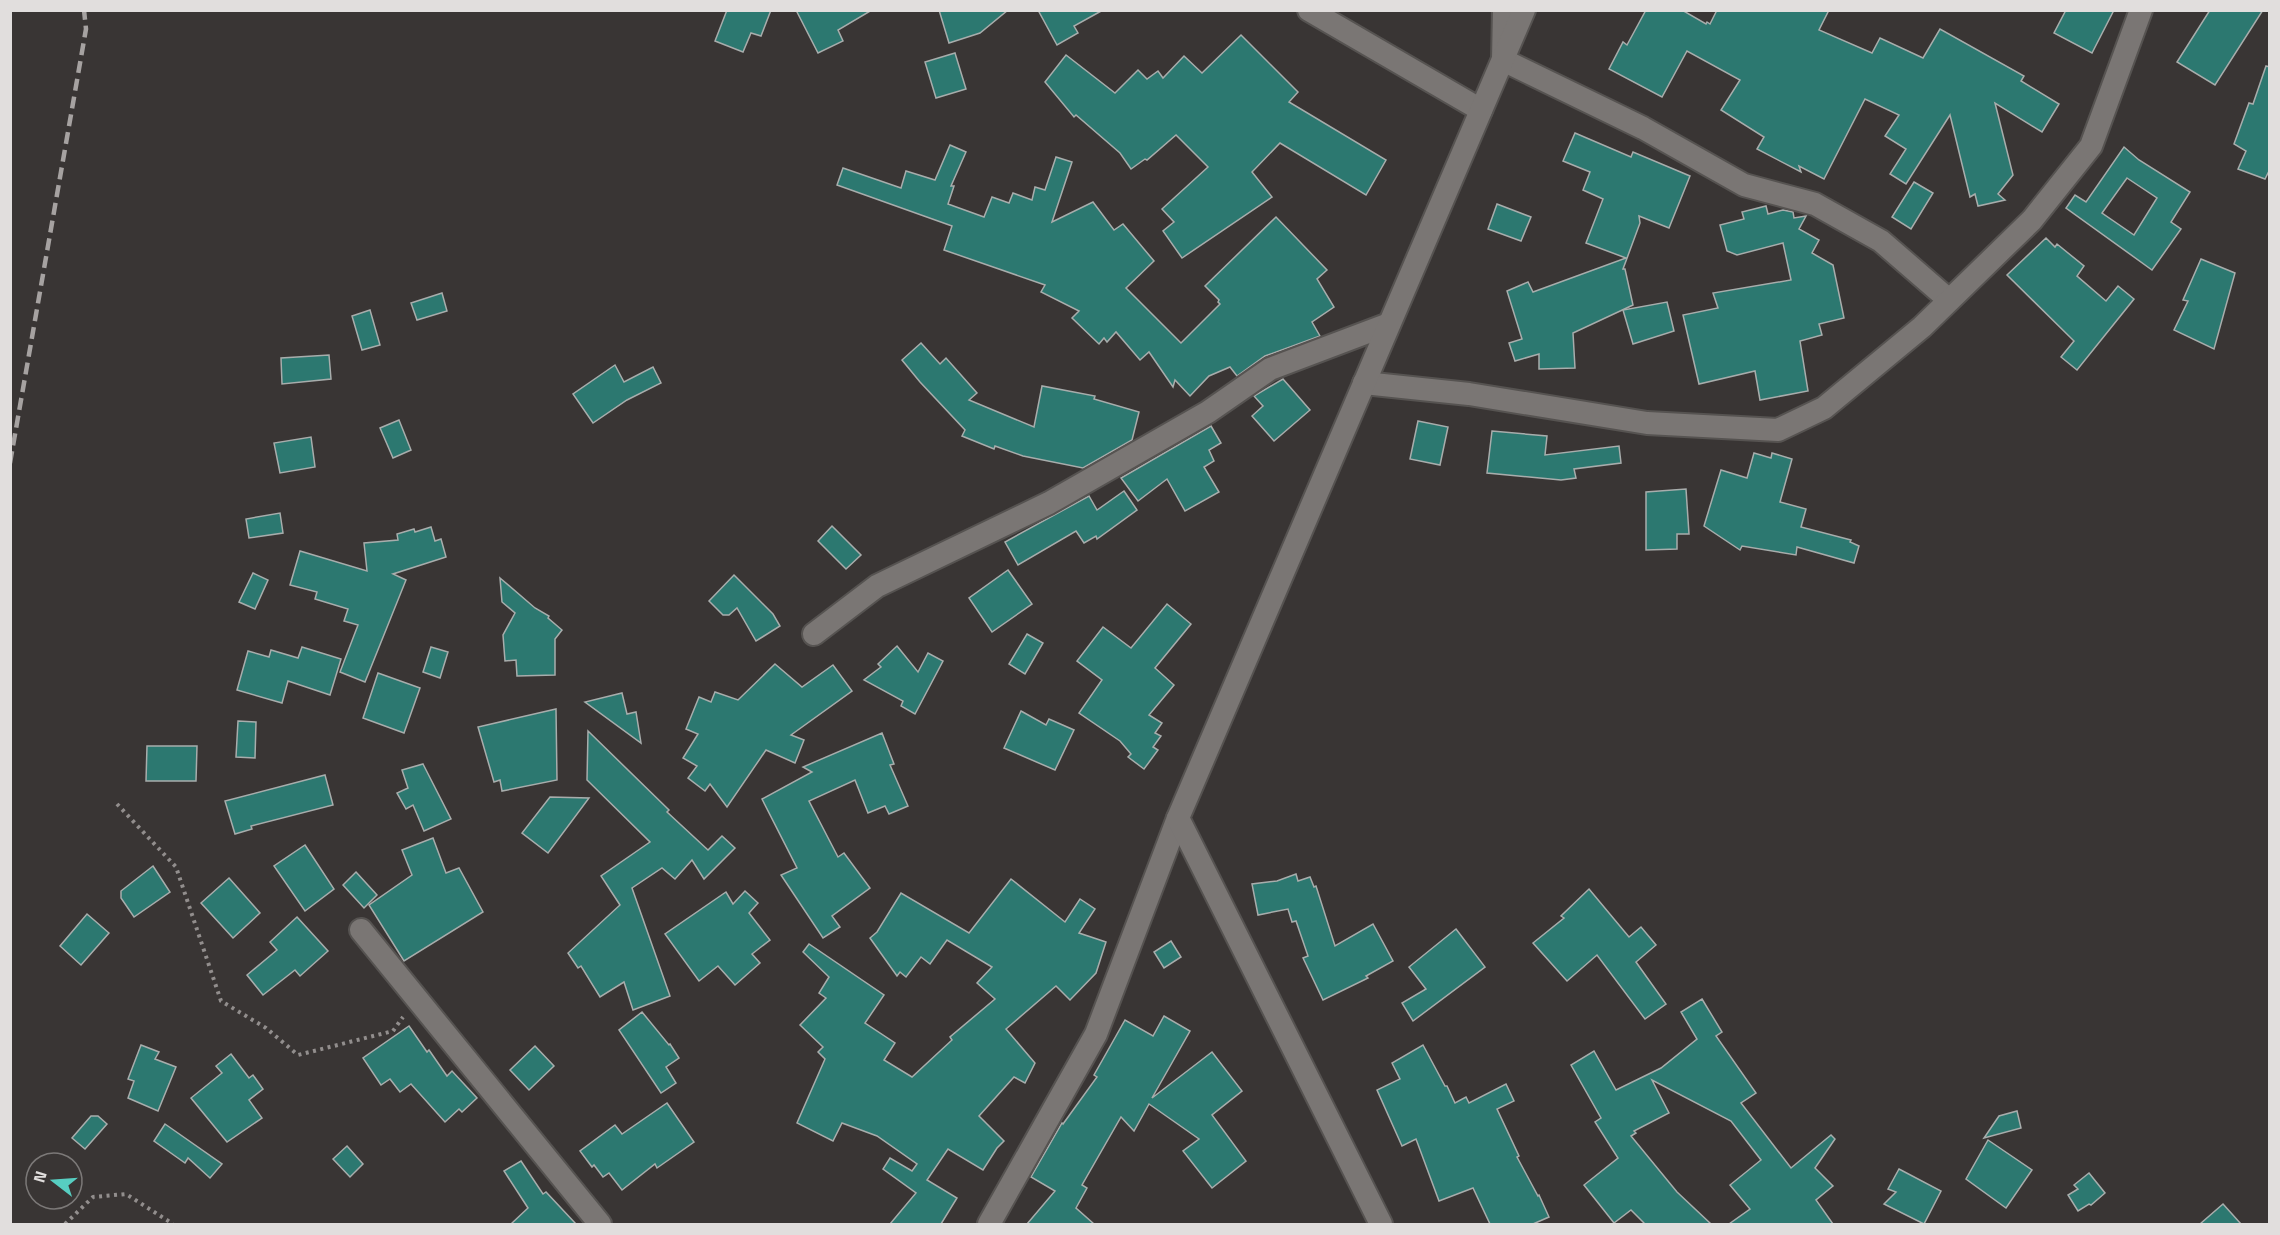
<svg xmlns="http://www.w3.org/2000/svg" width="2280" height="1235" viewBox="0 0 2280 1235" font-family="'Titillium Web',sans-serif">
  <rect width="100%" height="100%" fill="#393534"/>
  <g fill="#2c7870" stroke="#a8adac" stroke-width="1.5" fill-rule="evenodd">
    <path d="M727 10H771L761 36 751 33 743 52 715 41Z"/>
    <path d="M796 10H872L838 30 843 41 818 53Z"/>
    <path d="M939 10H1008L980 33 949 43Z"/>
    <path d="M1038 10H1103L1074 26 1078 33 1057 45Z"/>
    <path d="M1646 10H1682L1706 24 1707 22 1710 24 1717 10H1829L1819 30 1872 53 1880 38 1923 58 1940 29 2024 76 2021 81 2059 104 2042 132 1995 103 2013 175 1998 194 2005 200 1978 206 1975 194 1970 197 1950 115 1906 184 1890 174 1906 149 1885 136 1899 115 1865 99 1824 179 1799 166 1801 172 1757 149 1764 137 1721 110 1740 80 1687 51 1662 97 1609 69 1623 42 1627 45Z"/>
    <path d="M2066 10H2114L2092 53 2054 33Z"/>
    <path d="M2210 10H2263L2215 85 2177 62Z"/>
    <path d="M1241 35 1298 92 1289 102 1386 160 1366 195 1280 143 1252 172 1272 197 1182 258 1163 231 1174 222 1162 209 1208 167 1176 135 1147 160 1145 159 1131 169 1120 153 1076 115 1074 117 1045 82 1066 55 1115 93 1138 70 1147 79 1158 71 1163 78 1184 56 1202 73Z"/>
    <path d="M955 53 966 89 936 98 925 62Z"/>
    <path d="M2266 66 2270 67V169L2265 179 2238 169 2246 151 2234 144 2249 103 2253 104Z"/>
    <path d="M1575 133 1631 157 1633 152 1690 176 1669 228 1639 216 1640 223 1623 269H1625L1633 305 1573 333 1575 368 1539 369V354L1515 361 1509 343 1522 339 1507 291 1528 282 1533 292 1626 258 1586 243 1603 199 1583 190 1590 172 1563 161Z"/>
    <path d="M950 145 966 152 951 186H954L948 204 984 217 992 197 1009 203 1013 193 1032 200 1035 187 1045 190 1056 157 1072 162 1052 222 1093 202 1114 230 1123 224 1154 261 1126 288 1181 343 1220 304 1218 302 1219 300 1205 286 1276 217 1327 270 1317 279 1334 307 1312 322 1320 336 1265 356 1237 376 1230 367 1209 376 1190 396 1175 380 1173 387 1149 352 1140 360 1116 332 1107 342 1104 338 1099 344 1072 318 1079 311 1041 292 1045 285 944 250 952 226 837 185 843 168 901 188 906 171 935 180Z"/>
    <path d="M2124 147 2139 160 2190 192 2171 222 2181 229 2152 270 2066 208 2075 195 2086 202ZM2127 178 2157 198 2134 235 2102 213Z"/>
    <path d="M1914 182 1933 193 1911 229 1892 217Z"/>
    <path d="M1497 204 1531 217 1521 241 1488 229Z"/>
    <path d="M1766 206 1768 214 1783 210 1793 212 1794 218 1806 216 1799 229 1819 240 1812 253 1833 265 1844 318 1819 324 1822 335 1800 341 1808 391 1760 400 1755 371 1699 384 1683 315 1718 308 1713 293 1791 280 1783 243 1737 255 1727 251 1720 225 1744 219 1742 212Z"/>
    <path d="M2046 238 2055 247 2057 244 2084 266 2077 276 2106 301 2118 286 2134 299 2077 370 2061 357 2074 341 2007 275Z"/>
    <path d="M2201 259 2235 273 2214 349 2174 330 2188 301 2183 300Z"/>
    <path d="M442 293 447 311 417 320 411 303Z"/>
    <path d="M1667 302 1674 331 1633 344 1623 310Z"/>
    <path d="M370 310 380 345 362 350 352 316Z"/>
    <path d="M921 343 940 364 946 358 977 393 969 400 1034 427 1042 386 1095 396 1094 399 1139 412 1132 440 1083 468 1023 456 995 446 994 449 962 436 965 430 920 382 902 360Z"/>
    <path d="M329 355 331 379 282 384 281 358Z"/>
    <path d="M615 365 624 382 653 367 661 383 627 400 593 423 573 394Z"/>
    <path d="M1283 379 1310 410 1274 441 1252 416 1263 406 1254 396Z"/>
    <path d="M399 420 411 450 393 458 380 428Z"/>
    <path d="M1418 421 1448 427 1440 465 1410 459Z"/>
    <path d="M1211 426 1221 443 1209 450 1214 461 1204 467 1219 492 1185 511 1167 479 1138 501 1121 478Z"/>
    <path d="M1492 431 1547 436 1545 455 1619 446 1621 463 1574 469 1576 478 1561 480 1487 473Z"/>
    <path d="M311 437 315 467 280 473 274 443Z"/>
    <path d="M1754 453 1771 458 1772 453 1792 459 1780 502 1806 509 1801 527 1851 540 1850 542 1859 546 1854 563 1797 547 1796 555 1742 546 1740 550 1704 526 1721 470 1747 478Z"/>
    <path d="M1686 489 1689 534H1677V549L1646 550V492Z"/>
    <path d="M1124 491 1137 510 1097 539 1096 536 1084 543 1076 531 1018 565 1005 542 1089 496 1097 510Z"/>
    <path d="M280 513 283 533 249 538 246 519Z"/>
    <path d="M832 526 861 555 846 569 818 541Z"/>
    <path d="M431 527 435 541 441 539 446 557 393 574 406 580 365 682 340 672 358 625 344 621 348 609 315 599 317 592 290 585 300 551 367 571 364 543 398 540 397 534 414 529 415 532Z"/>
    <path d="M1008 570 1032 604 992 632 969 598Z"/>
    <path d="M253 573 268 580 255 609 239 602Z"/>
    <path d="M734 575 773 614 780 626 756 641 737 608 729 615H723L709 601Z"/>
    <path d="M500 578 535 608 549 616 548 618 562 630 555 639V675L517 676 516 660 505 661 503 635 515 613 502 602Z"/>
    <path d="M1167 604 1191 624 1155 668 1174 685 1149 715 1162 723 1155 733 1161 736 1153 747 1158 750 1144 769 1128 757 1131 754 1120 741 1079 713 1102 680 1077 661 1103 627 1131 648Z"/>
    <path d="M1027 634 1043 643 1025 674 1009 664Z"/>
    <path d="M897 646 918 672 928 653 943 661 915 714 901 706 903 701 864 680 881 667 878 664Z"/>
    <path d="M302 647 341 659 330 695 288 681 282 703 237 690 248 651 269 657 271 650 298 658Z"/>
    <path d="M431 647 448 652 440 678 423 672Z"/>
    <path d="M775 664 802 687 833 665 852 691 791 735 804 740 795 763 766 750 727 807 710 784 705 791 688 778 697 766 683 758 698 734 686 729 699 697 711 702 715 692 738 700Z"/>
    <path d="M378 673 420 688 404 733 363 718Z"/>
    <path d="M622 693 627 714 636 712 641 743 585 702Z"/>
    <path d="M556 709 557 780 502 791 500 780 494 782 478 727Z"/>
    <path d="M1021 711 1046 725 1049 719 1074 730 1055 770 1004 748Z"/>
    <path d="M238 721 256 722 255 758 236 757Z"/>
    <path d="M588 731 669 810 667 812 708 850 722 836 735 848 704 879 692 860 675 879 662 868 632 888 670 996 633 1010 624 982 600 997 581 966 578 968 568 953 620 905 601 876 650 842 587 780Z"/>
    <path d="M882 733 894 764 890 765 908 806 889 814 885 806 868 813 855 780 809 801 838 857 844 853 870 888 832 916 840 927 823 938 781 875 797 868 762 799 812 772 803 767Z"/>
    <path d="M147 746H197L196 781H146Z"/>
    <path d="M423 764 451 819 424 831 413 805 406 809 397 793 408 788 402 770Z"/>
    <path d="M325 775 333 805 251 826 252 829 235 834 225 801Z"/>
    <path d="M550 797 589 798 548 853 522 833Z"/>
    <path d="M433 838 446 873 459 868 483 912 404 961 369 905 412 875 402 850Z"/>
    <path d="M305 845 334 889 305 911 274 866Z"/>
    <path d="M153 866 170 892 134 917 121 898V891Z"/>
    <path d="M356 872 377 895 364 908 343 885Z"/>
    <path d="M1296 874 1298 881 1310 877 1314 887 1316 886 1335 946 1373 924 1393 961 1366 976 1368 978 1323 1000 1303 958 1308 956 1296 921 1292 922 1288 909 1258 915 1252 884 1277 881Z"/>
    <path d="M229 878 260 913 233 938 201 903Z"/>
    <path d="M1011 879 1065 922 1080 899 1095 909 1079 933 1106 942 1096 973 1070 1000 1056 986 1006 1029 1035 1063 1025 1083 1014 1077 979 1116 1004 1141 997 1148 983 1170 948 1149 927 1180 957 1198 941 1224H890L916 1193 883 1169 890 1158 912 1171 917 1164 877 1136 842 1123 833 1141 797 1123 825 1059 818 1052 823 1047 800 1025 826 998 819 993 829 977 803 952 809 944 884 995 865 1023 895 1043 884 1060 912 1077 952 1040 950 1037 995 999 977 983 992 967 947 940 930 964 921 957 906 977 900 972 897 976 870 938 877 932 901 893 969 933Z"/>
    <path d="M1589 889 1629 937 1641 927 1656 945 1636 962 1666 1004 1645 1019 1597 955 1567 981 1533 943 1564 918 1561 916Z"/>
    <path d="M745 891 758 903 749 913 770 940 752 954 760 963 735 985 718 966 699 981 665 934 726 892 733 904Z"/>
    <path d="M87 914 109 933 81 965 60 946Z"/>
    <path d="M297 917 328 951 300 976 295 970 263 995 247 975 277 950 270 942Z"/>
    <path d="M1456 929 1485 967 1413 1021 1402 1003 1426 989 1409 967Z"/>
    <path d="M1171 941 1181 957 1164 968 1154 952Z"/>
    <path d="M1702 999 1722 1032 1716 1036 1756 1093 1741 1103 1791 1168 1831 1135 1835 1139 1815 1168 1833 1186 1816 1200 1833 1224H1729L1750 1209 1730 1185 1761 1160 1731 1121 1652 1080 1669 1113 1634 1131 1636 1133 1631 1136 1677 1192 1711 1224H1645L1631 1210 1614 1223 1584 1185 1618 1158 1595 1122 1601 1118 1571 1065 1594 1051 1616 1090 1661 1068 1697 1039 1681 1012Z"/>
    <path d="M642 1012 669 1045 670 1044 679 1058 666 1067 676 1083 661 1093 619 1030Z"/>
    <path d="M1164 1016 1190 1031 1152 1098 1212 1052 1242 1091 1212 1115 1246 1161 1212 1188 1183 1151 1199 1139 1149 1104 1134 1131 1121 1117 1082 1185 1087 1188 1076 1208 1094 1224H1027L1055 1191 1031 1177 1062 1123 1063 1124 1097 1077 1094 1075 1125 1020 1153 1036Z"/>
    <path d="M409 1026 427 1052 429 1050 447 1076 452 1071 477 1098 462 1112 459 1109 445 1122 411 1084 400 1092 390 1079 381 1085 363 1058Z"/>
    <path d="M141 1045 159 1052 155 1059 176 1067 158 1111 128 1098 134 1081 128 1079Z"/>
    <path d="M1423 1045 1445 1086H1447L1455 1103 1466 1097 1469 1103 1506 1084 1514 1101 1497 1109 1519 1156 1517 1157 1538 1196 1539 1195 1549 1217 1533 1224H1490L1473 1188 1439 1201 1416 1139 1402 1146 1377 1090 1400 1079 1392 1063Z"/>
    <path d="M535 1046 554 1066 529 1090 510 1070Z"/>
    <path d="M231 1054 249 1078 253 1075 263 1089 249 1100 262 1118 227 1142 191 1098 222 1073 216 1066Z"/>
    <path d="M667 1103 694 1142 657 1168 655 1164 622 1190 609 1173 603 1177 594 1165 592 1167 580 1151 615 1125 622 1134Z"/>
    <path d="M2017 1111 2021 1128 1984 1138 1999 1116Z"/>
    <path d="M91 1116H98L107 1124 85 1149 72 1138Z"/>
    <path d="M165 1124 222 1164 210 1178 188 1158 185 1163 154 1141Z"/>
    <path d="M1988 1140 2032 1170 2006 1208 1966 1179Z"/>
    <path d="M347 1146 363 1164 350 1177 333 1159Z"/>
    <path d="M521 1161 543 1194 546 1192 576 1224H511L528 1208 504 1171Z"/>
    <path d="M1899 1169 1941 1191 1924 1224 1884 1204 1896 1192 1888 1189Z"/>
    <path d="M2089 1173 2105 1193 2091 1205 2089 1204 2078 1211 2068 1195 2078 1189 2074 1185Z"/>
    <path d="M2223 1204 2241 1224H2200Z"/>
  </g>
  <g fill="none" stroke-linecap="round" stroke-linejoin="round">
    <defs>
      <g id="minor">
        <path d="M1309 10 1481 110"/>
        <path d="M1504 10 1503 60 1643 128 1744 185 1815 204 1881 241 1949 300"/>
        <path d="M1364 383 1469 394 1647 423 1778 430 1824 408 1922 327 2032 220 2091 146 2141 10"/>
        <path d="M814 634 877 586 1049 503 1208 412 1270 369 1389 324"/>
        <path d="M361 930 600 1224"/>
        <path d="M989 1224 1096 1034 1178 818"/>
        <path d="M1381 1224 1178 818 1524 10"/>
      </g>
    </defs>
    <use href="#minor" stroke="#565351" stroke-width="26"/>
    <g stroke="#928e8d" stroke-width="4" stroke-dasharray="3 4.5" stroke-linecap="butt">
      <path d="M117 804 176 867 221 1001 266 1028 298 1055 393 1031 403 1017"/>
      <path d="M65 1224 93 1197 126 1194 173 1224"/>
    </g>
    <use href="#minor" stroke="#7a7674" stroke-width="22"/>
    <path stroke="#a6a2a1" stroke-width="4.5" stroke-dasharray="12 6" stroke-linecap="butt" d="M10 463 86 29 84 10"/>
  </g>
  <rect width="2280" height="1235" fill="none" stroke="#e1dedd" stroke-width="24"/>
  <g transform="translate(54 1181) rotate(287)"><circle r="28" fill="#393534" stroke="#7c7978" stroke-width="1.5"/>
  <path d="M0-4.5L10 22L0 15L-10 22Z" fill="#57cec1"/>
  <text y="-9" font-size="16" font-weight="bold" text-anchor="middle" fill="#e1dedd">N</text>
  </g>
</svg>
